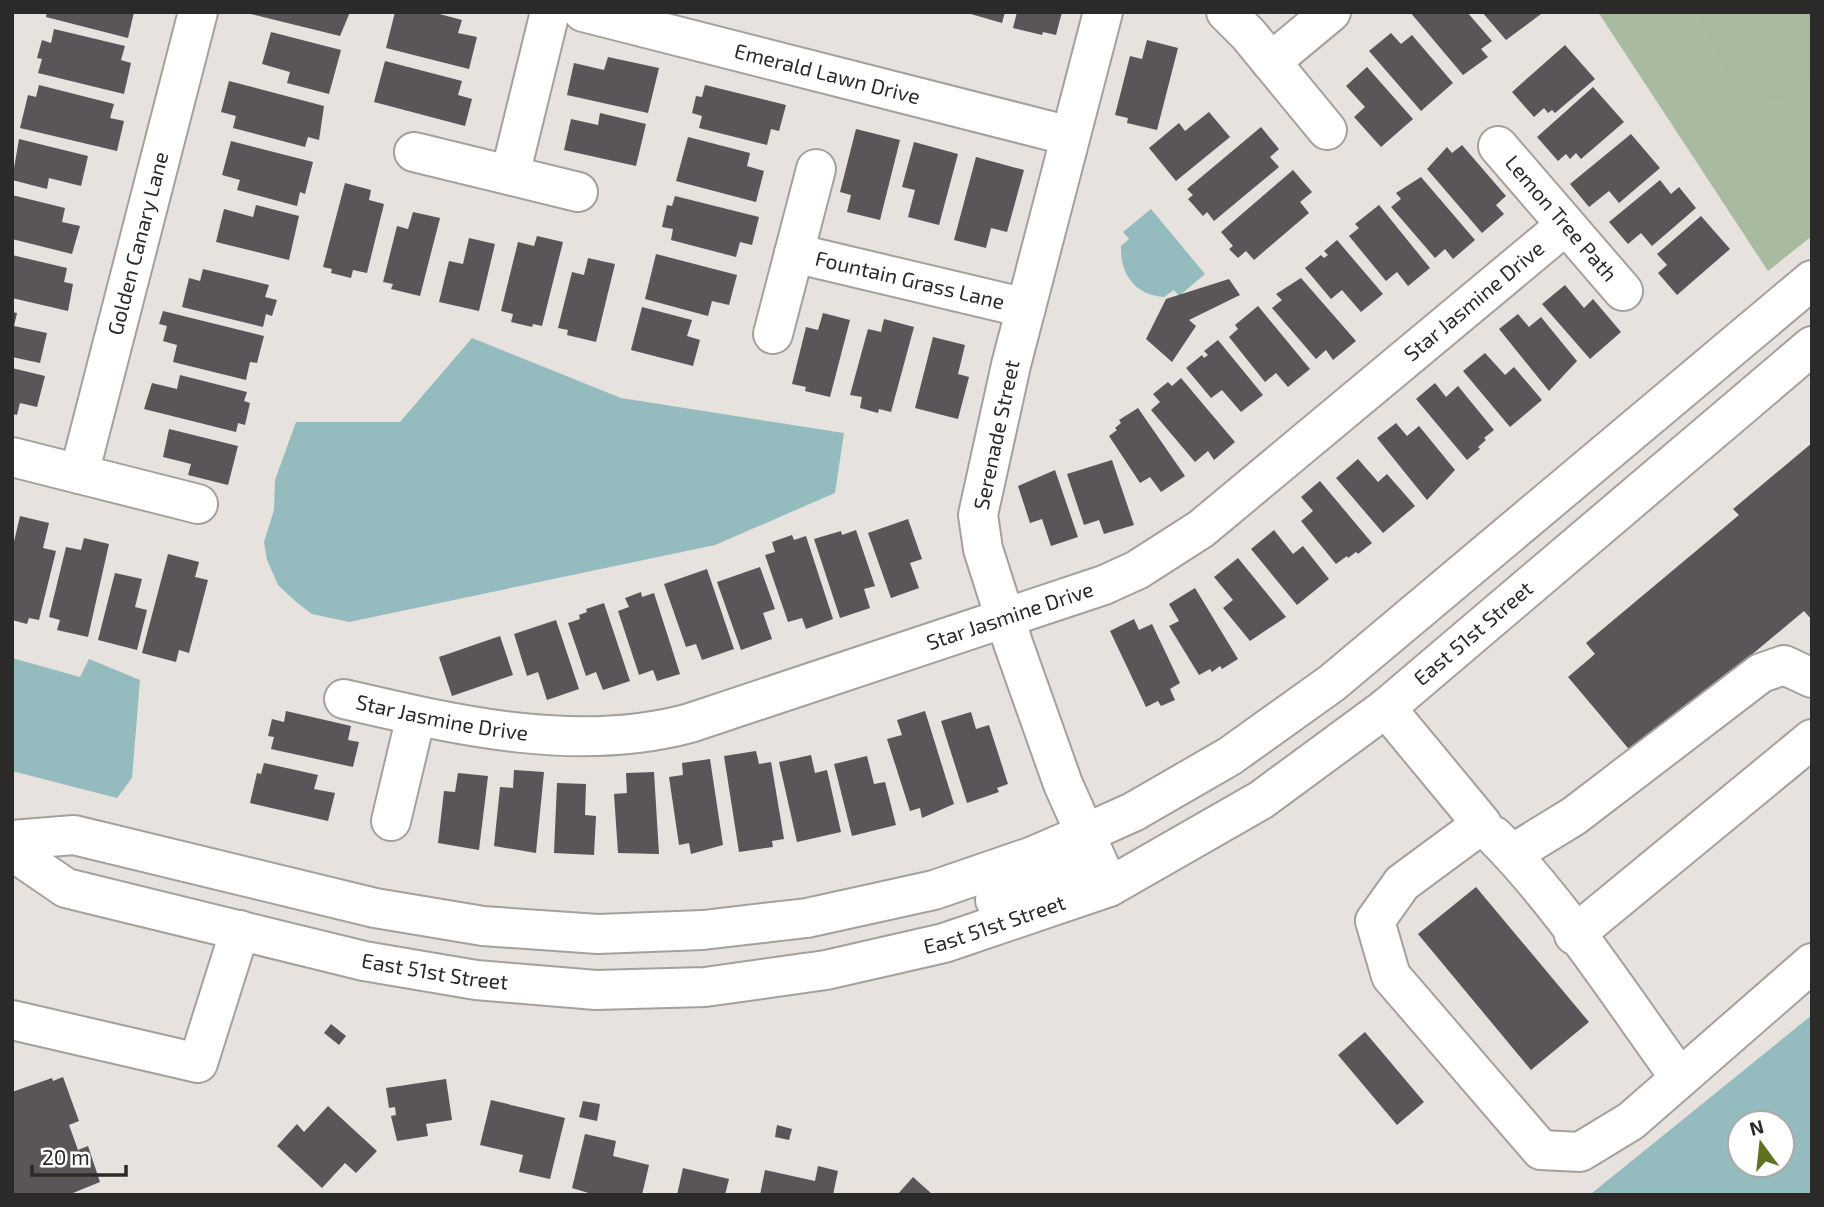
<svg xmlns="http://www.w3.org/2000/svg" width="1824" height="1207" viewBox="0 0 1824 1207" font-family="'Exo 2',sans-serif">
  <rect width="100%" height="100%" fill="#e7e2dd"/>
  <path fill="#a8baa0" d="M1598 12H1812V236L1768 271Z"/>
  <path fill="#a7b99f" d="M1697 12H1812V78L1790 103 1741 96Z"/>
  <g fill="#94bbbe" fill-rule="evenodd">
    <path d="M1151 209 1205 274 1179 296 1174 290 1164 297C1135 295 1120 274 1121 246L1129 239 1123 232Z"/>
    <path d="M472 338 621 398 844 433 835 493 715 545 349 622 312 614 295 601 278 585 267 560 264 542 274 510 275 480 296 422H400Z"/>
    <path d="M12 658 80 677 89 659 140 680 132 778 117 798 12 771Z"/>
    <path d="M1812 1015V1195L1592 1193ZM1782 1123V1165H1740V1123Z"/>
  </g>
  <g fill="#595559">
    <path d="M47 12H134L128 38 46 17Z"/>
    <path d="M350 12 340 36 247 13V12Z"/>
    <path d="M395 12H432L462 20 458 33 477 37 469 69 386 48Z"/>
    <path d="M964 12H1005L1002 23Z"/>
    <path d="M1017 12H1062L1056 35 1043 32 1042 35 1013 28Z"/>
    <path d="M1410 12H1467L1492 41 1481 49 1488 57 1463 75Z"/>
    <path d="M1482 12H1540L1541 14 1506 40Z"/>
    <path d="M54 29 125 46 121 60 131 63 124 94 38 73 42 59 37 58 42 40 51 43Z"/>
    <path d="M271 32 341 50 329 94 287 83 290 72 262 64Z"/>
    <path d="M1391 33 1401 44 1412 35 1453 83 1421 111 1369 51Z"/>
    <path d="M1147 40 1178 48 1157 130 1127 123 1128 118 1115 115 1130 56 1142 59Z"/>
    <path d="M1565 45 1595 79 1555 113 1552 110 1548 113 1544 108 1534 117 1512 92Z"/>
    <path d="M608 57 659 68 648 113 567 95 574 63 604 70Z"/>
    <path d="M385 61 462 81 458 95 472 99 465 126 374 102Z"/>
    <path d="M1367 67 1413 119 1381 147 1354 117 1365 107 1346 86Z"/>
    <path d="M229 81 324 106 319 140 308 137 305 147 233 128 236 116 221 112Z"/>
    <path d="M39 85 114 104 110 118 124 121 117 151 20 128 28 95 36 97Z"/>
    <path d="M705 85 786 105 779 131 771 129 767 145 699 128 702 116 692 113 696 96 702 97Z"/>
    <path d="M1593 87 1624 122 1581 159 1576 153 1570 159 1566 154 1558 161 1537 137Z"/>
    <path d="M1209 112 1230 137 1176 181 1149 148 1179 123 1185 131Z"/>
    <path d="M600 113 646 124 636 166 564 150 571 119 598 125Z"/>
    <path d="M1261 127 1279 149 1270 157 1279 167 1214 221 1207 212 1203 216 1188 199 1193 195 1187 189Z"/>
    <path d="M856 129 900 140 880 220 847 212 851 195 840 192Z"/>
    <path d="M1631 134 1660 168 1619 203 1609 191 1589 207 1570 184Z"/>
    <path d="M688 137 750 153 747 166 764 171 756 202 676 181Z"/>
    <path d="M19 139 88 156 81 186 49 178 47 189 12 180Z"/>
    <path d="M231 141 313 162 305 194 300 192 297 206 237 190 240 180 222 175Z"/>
    <path d="M914 142 958 154 939 225 908 217 915 190 902 187Z"/>
    <path d="M1462 145 1506 196 1496 205 1504 214 1482 233 1427 169 1447 147 1452 153Z"/>
    <path d="M976 157 1024 170 1007 232 991 228 986 248 954 240Z"/>
    <path d="M1293 170 1312 192 1300 202 1309 213 1254 260 1246 251 1238 258 1229 249 1233 246 1221 232Z"/>
    <path d="M1421 177 1475 240 1453 259 1445 249 1435 258 1391 207 1401 199 1396 193Z"/>
    <path d="M1660 180 1671 194 1679 187 1696 208 1652 246 1641 233 1628 244 1609 222Z"/>
    <path d="M345 183 371 190 369 200 384 204 367 273 353 270 351 278 331 273 332 269 323 267Z"/>
    <path d="M12 195 65 208 62 222 80 226 72 254 12 239Z"/>
    <path d="M675 196 759 217 752 245 740 242 736 257 671 240 673 229 662 227 667 205 672 206Z"/>
    <path d="M256 205 299 216 289 260 216 242 224 209 253 217Z"/>
    <path d="M1379 205 1430 268 1408 286 1397 272 1386 281 1349 236 1359 228 1355 224Z"/>
    <path d="M413 212 440 218 420 296 391 289 393 284 383 282 397 226 408 229Z"/>
    <path d="M1701 216 1730 249 1677 295 1658 273 1667 265 1657 254Z"/>
    <path d="M537 236 563 242 542 326 533 324 532 327 511 322 513 314 501 311 518 242 534 246Z"/>
    <path d="M469 238 495 244 479 311 439 302 449 261 463 264Z"/>
    <path d="M1337 240 1383 294 1361 312 1342 290 1331 299 1305 268 1321 255 1324 258 1328 255 1324 251Z"/>
    <path d="M656 254 737 275 729 305 712 301 708 316 645 299Z"/>
    <path d="M12 255 67 268 64 282 73 284 68 311 12 298Z"/>
    <path d="M588 258 615 264 596 342 567 335 568 330 558 328 572 272 584 275Z"/>
    <path d="M203 269 269 285 265 297 277 300 272 316 266 314 263 327 182 307 189 278 200 281Z"/>
    <path d="M1301 278 1356 341 1333 360 1326 350 1316 359 1272 308 1282 300 1276 294Z"/>
    <path d="M1229 279 1240 295 1189 320 1196 326 1172 362 1146 339 1166 299Z"/>
    <path d="M1565 285 1584 308 1593 299 1621 332 1590 359 1542 304Z"/>
    <path d="M1258 306 1310 369 1288 387 1276 373 1265 382 1229 337 1238 329 1235 325Z"/>
    <path d="M642 307 692 320 687 336 700 340 693 366 631 350Z"/>
    <path d="M163 311 264 336 257 363 250 362 246 380 173 362 177 345 163 341 167 326 159 324Z"/>
    <path d="M12 312 17 313 14 326 47 333 40 363 12 357Z"/>
    <path d="M823 313 850 320 830 397 805 391 806 387 792 384 806 327 818 330Z"/>
    <path d="M1518 314 1529 327 1541 317 1577 361 1549 391 1499 329Z"/>
    <path d="M884 319 914 327 891 412 879 409 878 413 860 408 862 397 850 395 868 329 881 332Z"/>
    <path d="M933 337 965 345 958 374 969 377 958 419 915 408Z"/>
    <path d="M1218 340 1263 395 1241 412 1222 390 1211 398 1186 368 1202 355 1204 358 1208 355 1204 351Z"/>
    <path d="M1485 353 1505 375 1514 367 1542 400 1510 427 1463 371Z"/>
    <path d="M12 368 45 376 37 407 20 403 17 415 12 414Z"/>
    <path d="M180 375 247 392 244 401 250 403 245 425 238 423 236 432 144 409 152 383 177 389Z"/>
    <path d="M1181 378 1235 442 1214 460 1208 451 1195 462 1151 410 1160 402 1153 394 1168 382 1172 386Z"/>
    <path d="M1435 383 1446 397 1458 386 1494 430 1484 438 1486 440 1478 447 1480 449 1467 460 1416 399Z"/>
    <path d="M1138 408 1185 476 1161 492 1150 477 1140 483 1109 436 1117 430 1115 428 1121 423 1119 420Z"/>
    <path d="M1396 423 1407 436 1419 426 1455 470 1427 500 1377 438Z"/>
    <path d="M169 429 238 446 228 485 188 475 191 464 163 457Z"/>
    <path d="M1812 443V620L1804 611 1633 754 1568 677 1595 654 1586 643 1739 515 1733 509Z"/>
    <path d="M1358 459 1378 482 1387 474 1415 506 1383 533 1336 478Z"/>
    <path d="M1112 460 1134 525 1104 534 1099 520 1084 525 1067 474Z"/>
    <path d="M1055 470 1078 537 1051 546 1042 519 1030 523 1018 486Z"/>
    <path d="M1320 481 1372 543 1358 554 1356 552 1348 558 1347 556 1336 564 1301 521 1313 511 1301 497Z"/>
    <path d="M20 516 49 523 43 548 56 551 39 620 29 618 27 624 12 620V550Z"/>
    <path d="M908 519 922 559 910 563 919 588 891 598 868 533Z"/>
    <path d="M856 530 875 586 864 589 870 608 840 618 814 539 841 531 842 535Z"/>
    <path d="M1274 530 1293 554 1303 546 1329 579 1297 605 1251 549Z"/>
    <path d="M792 535 794 540 806 536 833 619 806 629 802 618 788 622 765 555 775 552 772 542Z"/>
    <path d="M84 538 109 544 88 637 57 630 60 620 49 617 66 547 81 550Z"/>
    <path d="M168 554 199 562 195 577 208 580 189 653 179 650 176 662 142 653Z"/>
    <path d="M1238 558 1286 617 1250 641 1223 608 1233 600 1214 577Z"/>
    <path d="M760 567 775 609 763 613 772 639 741 650 717 582Z"/>
    <path d="M707 569 734 649 702 660 696 644 686 647 664 584Z"/>
    <path d="M115 573 142 579 135 607 147 610 137 650 98 640Z"/>
    <path d="M1195 588 1238 659 1222 669 1220 666 1212 672 1210 669 1199 675 1169 626 1179 621 1169 604Z"/>
    <path d="M641 592 642 597 654 593 680 674 657 681 653 670 639 675 618 611 629 607 625 598Z"/>
    <path d="M604 603 630 681 603 690 596 672 586 676 568 623 580 619 579 615 587 612 586 609Z"/>
    <path d="M1134 619 1139 630 1152 624 1180 683 1170 689 1175 700 1161 706 1158 701 1146 707 1110 631Z"/>
    <path d="M556 620 579 689 547 700 538 672 527 676 514 634Z"/>
    <path d="M500 636 513 675 452 696 439 657Z"/>
    <path d="M286 711 351 726 348 740 359 742 353 767 271 749 274 737 268 736 272 719 284 722Z"/>
    <path d="M925 711 954 804 922 818 920 808 910 811 887 739 902 735 897 720Z"/>
    <path d="M971 712 976 729 989 725 1008 784 997 788 999 792 967 803 941 721Z"/>
    <path d="M756 751 759 764 771 762 784 839 772 841 773 847 739 852 724 756Z"/>
    <path d="M811 755 815 773 827 770 841 832 797 842 779 762Z"/>
    <path d="M867 756 874 784 885 782 896 825 852 836 834 764Z"/>
    <path d="M710 759 723 845 691 854 689 843 679 845 669 777 683 775 682 763Z"/>
    <path d="M264 763 318 775 314 789 335 793 328 821 250 803 257 773 261 774Z"/>
    <path d="M514 770 544 772 536 853 494 846 500 787 513 788Z"/>
    <path d="M654 772 659 854 618 853 614 794 627 793 626 773Z"/>
    <path d="M458 773 488 776 479 850 438 843 444 791 455 792Z"/>
    <path d="M557 783 586 784 585 815 596 816 594 855 554 853Z"/>
    <path d="M1476 887 1589 1022 1531 1070 1418 934Z"/>
    <path d="M331 1024 346 1036 339 1045 324 1033Z"/>
    <path d="M1365 1032 1424 1102 1397 1125 1338 1055Z"/>
    <path d="M63 1077 79 1121 69 1125 78 1150 88 1146 100 1182 68 1195H12V1092L52 1078 53 1081Z"/>
    <path d="M446 1079 452 1120 426 1124 428 1136 397 1141 391 1116 396 1115 395 1107 389 1108 386 1088Z"/>
    <path d="M491 1100 565 1118 550 1179 519 1172 523 1155 480 1145Z"/>
    <path d="M583 1101 600 1104 597 1121 579 1117Z"/>
    <path d="M328 1106 377 1151 356 1173 345 1163 322 1188 277 1146 297 1124 304 1132Z"/>
    <path d="M777 1125 792 1129 789 1140 775 1137Z"/>
    <path d="M585 1134 616 1141 613 1156 649 1165 642 1195H595L572 1188Z"/>
    <path d="M818 1166 838 1171 833 1195H760L765 1170 815 1181Z"/>
    <path d="M683 1168 729 1179 725 1195H677Z"/>
    <path d="M913 1177 933 1195H897Z"/>
  </g>
  <g fill="none" stroke-linecap="round" stroke-linejoin="round">
    <defs>
      <g id="minor">
        <path id="s1" d="M583 12 1070 136"/>
        <path d="M1103 12 1011 365 978 515 983 549 1013 643 1063 784 1109 887"/>
        <path d="M1226 12 1248 34 1327 130"/>
        <path d="M1271 62 1331 12"/>
        <path id="s2" d="M1498 146 1623 291"/>
        <path d="M414 152 578 192"/>
        <path d="M510 175 550 12"/>
        <path id="s3" d="M794 253 1026 308"/>
        <path d="M773 334 816 169"/>
        <path d="M12 457 198 504"/>
        <path id="s4" d="M79 474 198 12"/>
        <path id="s5" d="M344 699C456 725 576 754 690 723L1104 585 1137 570 1201 529 1566 225"/>
        <path d="M1386 708 1482 824 1402 883 1375 921 1391 976 1541 1150 1580 1152 1631 1121 1812 963"/>
        <path d="M391 821 416 716"/>
        <path d="M1494 836C1561 903 1623 1000 1680 1078"/>
        <path d="M12 840 74 835 375 908 483 926 598 934 703 930 807 918 934 890 1033 856 1084 834 1133 812 1230 756 1332 683 1812 280"/>
        <path id="s6" d="M12 851 66 888 364 961 476 980 596 990 705 987 826 970 944 943 1109 887 1261 800 1386 708 1812 346"/>
        <path d="M1512 854 1574 816 1761 673 1784 665 1812 678"/>
        <path d="M995 900 1095 859"/>
        <path d="M1574 935 1812 739"/>
        <path d="M12 1020 198 1063 240 930"/>
      </g>
    </defs>
    <use href="#minor" stroke="#a5a09b" stroke-width="42"/>
    <use href="#minor" stroke="#fff" stroke-width="38"/>
  </g>
  <g text-anchor="middle" stroke-width="7" stroke-linejoin="round" paint-order="stroke">
    <g font-size="21" fill="#2c2a28" stroke="#fff">
      <text dy="7" stroke="none"><textPath href="#s1" startOffset="252">Emerald Lawn Drive</textPath></text>
      <text dy="7" stroke="none"><textPath href="#s2" startOffset="96">Lemon Tree Path</textPath></text>
      <text dy="7" stroke="none"><textPath href="#s4" startOffset="238">Golden Canary Lane</textPath></text>
      <text dy="7" stroke="none"><textPath href="#s3" startOffset="119">Fountain Grass Lane</textPath></text>
      <text dy="7" stroke="none"><textPath href="#s5" startOffset="1255">Star Jasmine Drive</textPath></text>
      <text transform="translate(997 435) rotate(-78)" y="7">Serenade Street</text>
      <text dy="7" stroke="none"><textPath href="#s5" startOffset="688">Star Jasmine Drive</textPath></text>
      <text dy="7" stroke="none"><textPath href="#s6" startOffset="1578">East 51st Street</textPath></text>
      <text dy="7" stroke="none"><textPath href="#s5" startOffset="100">Star Jasmine Drive</textPath></text>
      <text dy="7" stroke="none"><textPath href="#s6" startOffset="1012">East 51st Street</textPath></text>
      <text dy="7" stroke="none"><textPath href="#s6" startOffset="444">East 51st Street</textPath></text>
    </g>
  </g>
  <rect width="1824" height="1207" fill="none" stroke="#2c2a28" stroke-width="28"/>
  <g transform="translate(1761 1144) rotate(345)"><circle r="33" fill="#ffffff" stroke="#abaaa9" stroke-width="2"/>
  <path d="M0-5L12 26L0 18L-12 26Z" fill="#5e7220"/>
  <text y="-10" font-size="19" font-weight="bold" text-anchor="middle" fill="#2c2a28">N</text>
  </g>
  <path d="M32 1165v10h94v-10" fill="none" stroke="#2c2a28" stroke-width="3.5"/>
  <text x="42" y="1165" font-size="21" fill="#2c2a28" stroke="#ffffff" stroke-width="5" paint-order="stroke">20 m</text>
</svg>
